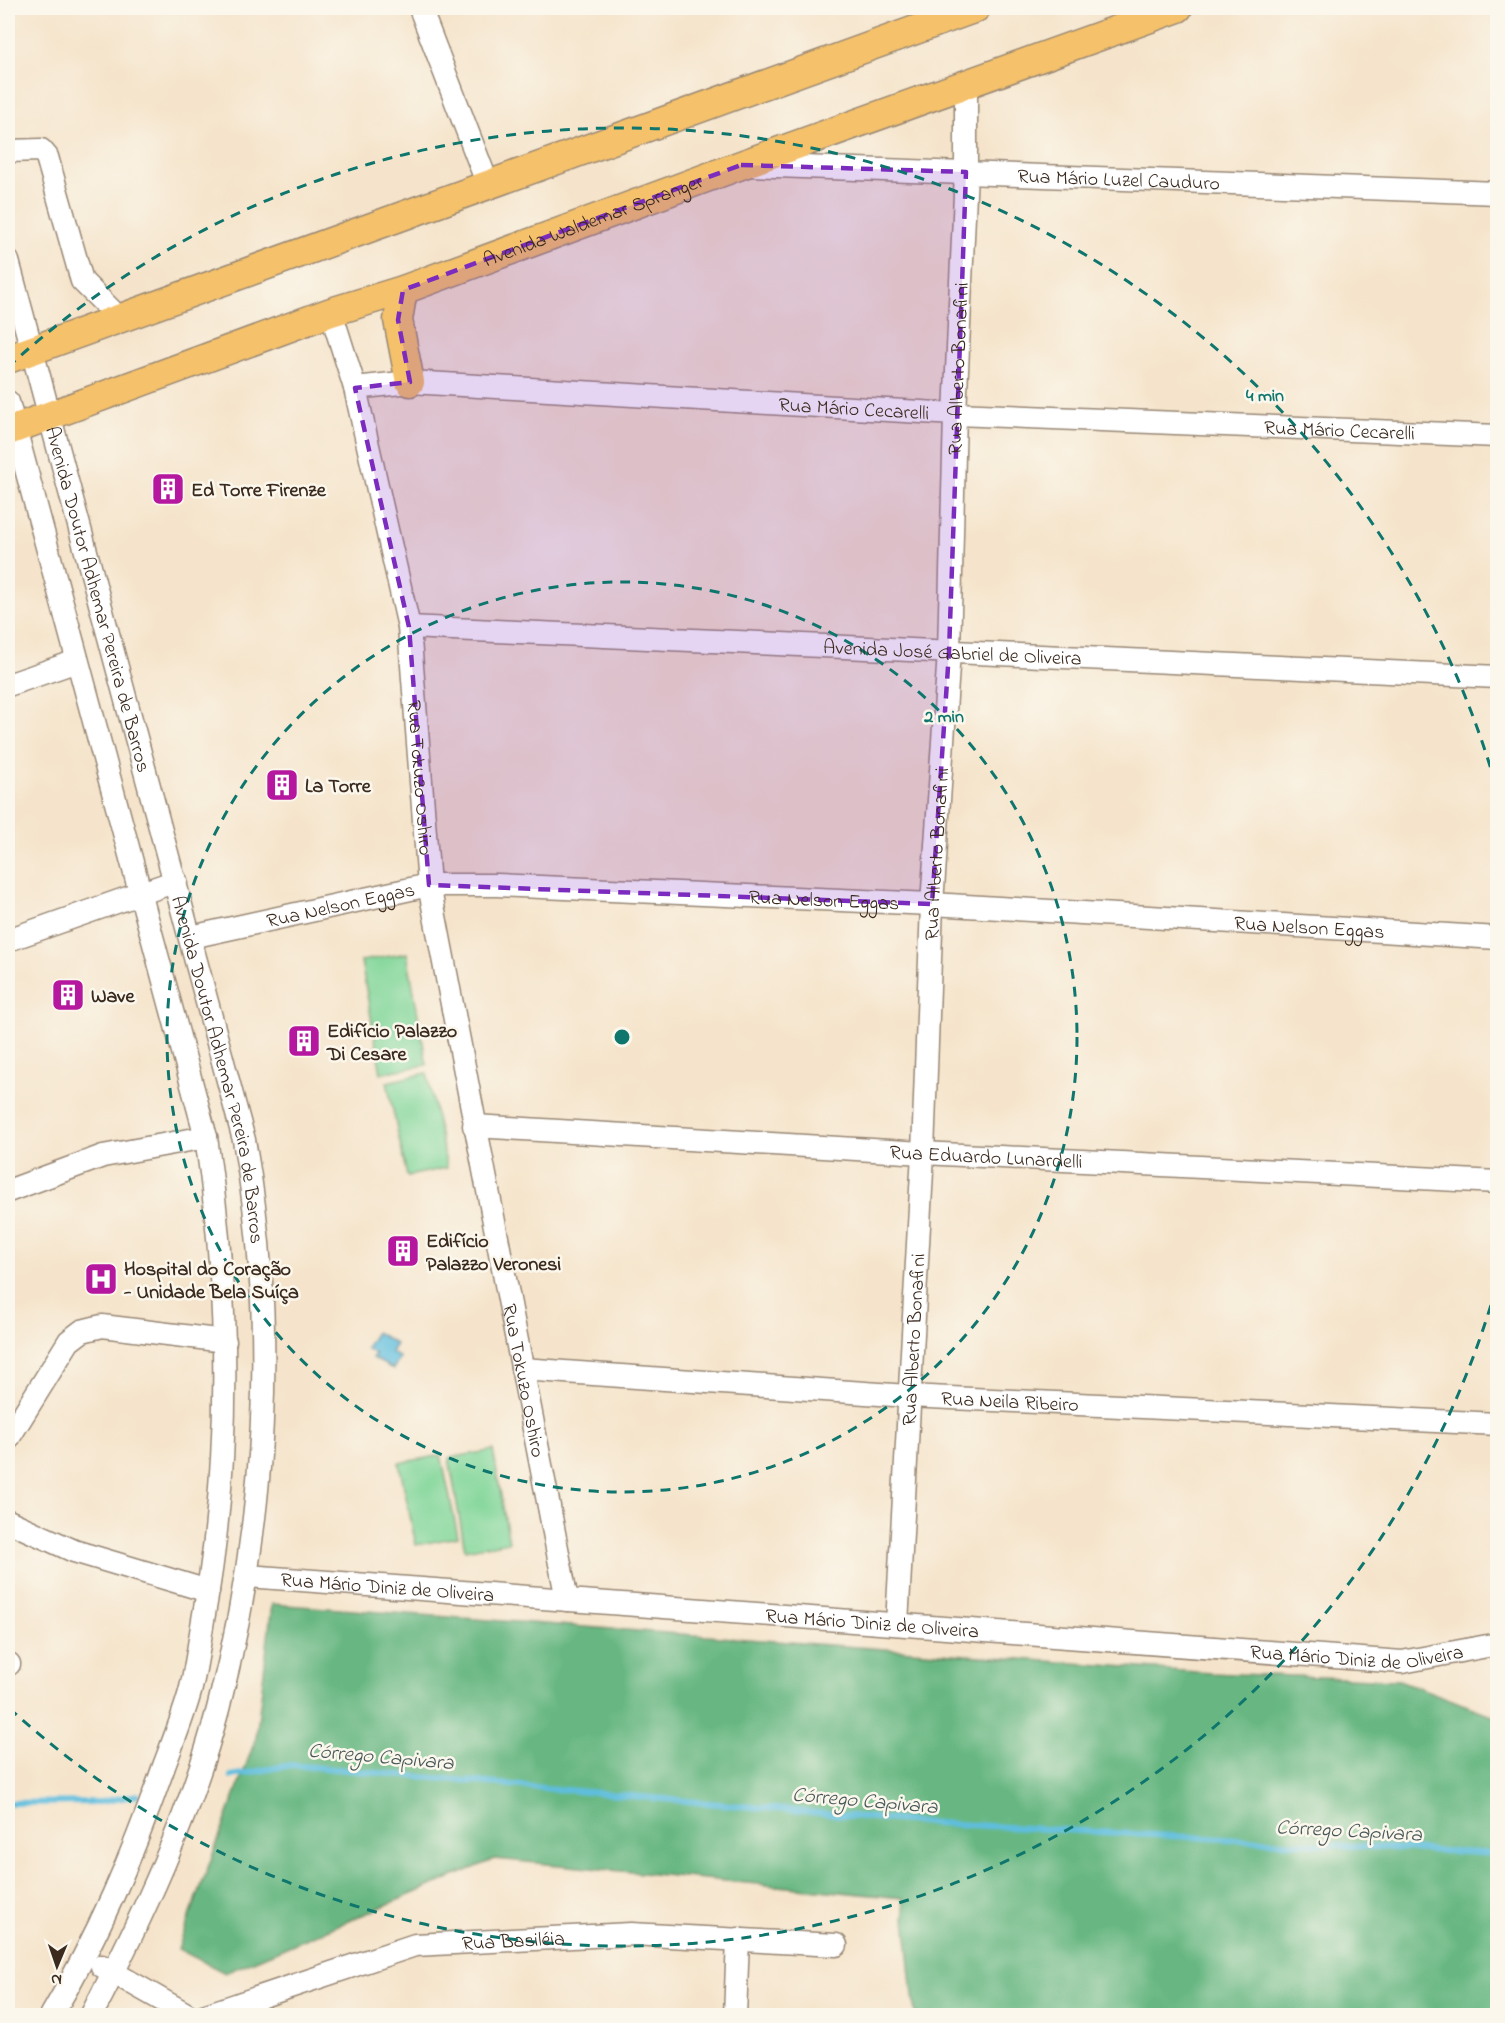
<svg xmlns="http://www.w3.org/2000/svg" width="1505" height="2023" viewBox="0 0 1505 2023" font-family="'Indie Flower',sans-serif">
  <rect width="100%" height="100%" fill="#fbf7ec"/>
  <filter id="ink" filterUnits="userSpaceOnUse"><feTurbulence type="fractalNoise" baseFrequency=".0167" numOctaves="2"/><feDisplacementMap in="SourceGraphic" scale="12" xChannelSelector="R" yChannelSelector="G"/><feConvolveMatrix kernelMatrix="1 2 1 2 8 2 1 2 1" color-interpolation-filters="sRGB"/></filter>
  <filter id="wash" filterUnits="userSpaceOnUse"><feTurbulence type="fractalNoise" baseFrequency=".008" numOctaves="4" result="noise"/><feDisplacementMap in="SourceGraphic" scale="24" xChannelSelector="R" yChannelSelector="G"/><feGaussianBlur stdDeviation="1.35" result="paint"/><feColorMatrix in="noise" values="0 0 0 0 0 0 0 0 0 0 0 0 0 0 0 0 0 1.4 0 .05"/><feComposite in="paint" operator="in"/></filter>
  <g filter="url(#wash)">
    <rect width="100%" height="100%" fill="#f5e4cb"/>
    <g fill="#81d69a" stroke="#5e805c" stroke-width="1.5">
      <path d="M407 953 427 1065 381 1073 361 961Z"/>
      <path d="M427 1073 447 1168 407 1176 387 1082Z"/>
      <path d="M493 1450 509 1542 465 1550 449 1458Z"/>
      <path d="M441 1455 458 1537 416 1545 399 1463Z"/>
    </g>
    <path fill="#68b782" stroke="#527050" stroke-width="1.5" d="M272 1604 1210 1673 1399 1680 1497 1717V2015H915L903 1898 495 1859 225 1973 178 1949 256 1738Z"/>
    <path fill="#5fbede" stroke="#4d747e" stroke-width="1.5" d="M376 1332 396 1344 391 1352 400 1358 393 1369 372 1358 375 1354 366 1348Z"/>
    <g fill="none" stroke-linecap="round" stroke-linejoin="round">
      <g stroke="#5fbede" stroke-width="6">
        <path d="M231 1776 291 1765 917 1822 1498 1854"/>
        <path d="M8 1803 101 1802 137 1795"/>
      </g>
    </g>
  </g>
  <g filter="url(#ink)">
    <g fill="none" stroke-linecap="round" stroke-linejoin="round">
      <defs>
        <g id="minor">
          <path d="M420 8 488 185"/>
          <path d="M8 151 41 150 47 157 82 281 119 318"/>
          <path id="s1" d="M750 165 1498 193"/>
          <path id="s2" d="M8 261 244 1140C278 1329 266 1524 218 1709 190 1816 142 1918 91 2016"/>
          <path id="s3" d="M331 312 355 388 409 627 429 885 567 1600"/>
          <path id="s4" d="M355 388 410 382 955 414 1498 436"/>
          <path d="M8 402 206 1137C230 1298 232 1460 203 1620 199 1644 196 1669 190 1692 183 1717 173 1742 164 1766 133 1854 99 1935 51 2016"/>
          <path id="s5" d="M409 627 1498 677"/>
          <path d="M8 685 77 661"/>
          <path id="s6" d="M191 937 429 885H497L932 904 1498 938"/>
          <path d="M8 940 176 881"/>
          <path id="s7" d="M474 1126 923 1153 1498 1182"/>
          <path d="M8 1191 103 1156 206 1137"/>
          <path id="s8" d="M522 1369 908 1396 1498 1424"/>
          <path d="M8 1439 69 1341 82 1331 102 1326 225 1341"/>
          <path d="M8 1521 74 1551 208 1591"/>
          <path id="s9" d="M247 1576 1402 1662 1498 1644"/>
          <path id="s10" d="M897 1624 923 1153 932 904 949 652 955 414 966 172V83"/>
          <path d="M8 1664H9"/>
          <path d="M102 1966 190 2016"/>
          <path id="s11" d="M203 2016 415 1945 631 1934 836 1945"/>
          <path d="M735 2016 738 1939"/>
        </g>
        <g id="major">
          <path d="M403 290 398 320 410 382"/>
          <path d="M8 359 976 8"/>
          <path id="s12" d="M8 431 331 312 403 290 741 165 1178 8"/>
        </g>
      </defs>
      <use href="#minor" stroke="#988774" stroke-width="25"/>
      <use href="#major" stroke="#988774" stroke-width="31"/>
      <use href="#minor" stroke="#fff" stroke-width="22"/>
      <use href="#major" stroke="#f5c16b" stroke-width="28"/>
    </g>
  </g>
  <path fill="#7b2cbf" fill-opacity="0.2" stroke="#7b2cbf" stroke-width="4.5" stroke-dasharray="12 8" stroke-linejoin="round" d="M741 165 966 172 949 652 932 904 429 885 409 627 355 388 410 382 398 320 403 290Z"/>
  <g fill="none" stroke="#0f766e" stroke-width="3" stroke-dasharray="10 8">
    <circle cx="622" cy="1037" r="455"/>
    <path d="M1496 1288A909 909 0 0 1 8 1707M8 367A909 909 0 0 1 1496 786"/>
  </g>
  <defs>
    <symbol id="building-square" viewBox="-11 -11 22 22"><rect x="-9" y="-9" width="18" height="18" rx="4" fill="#b5179e" stroke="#fbf7ec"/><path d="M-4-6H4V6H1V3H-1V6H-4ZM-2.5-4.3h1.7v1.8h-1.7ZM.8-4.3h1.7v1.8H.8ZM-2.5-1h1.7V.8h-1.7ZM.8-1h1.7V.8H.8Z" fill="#fff"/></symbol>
    <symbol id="hospital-square" viewBox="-11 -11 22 22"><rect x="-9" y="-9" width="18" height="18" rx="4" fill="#b5179e" stroke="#fbf7ec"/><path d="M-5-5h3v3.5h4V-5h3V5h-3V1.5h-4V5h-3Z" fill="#fff"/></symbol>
  </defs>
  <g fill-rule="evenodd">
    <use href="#building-square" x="149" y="470" width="38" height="38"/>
    <use href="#building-square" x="263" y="766" width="38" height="38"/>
    <use href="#building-square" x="49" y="976" width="38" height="38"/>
    <use href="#building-square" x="285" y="1022" width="38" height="38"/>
    <use href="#building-square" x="384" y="1232" width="38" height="38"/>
    <use href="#hospital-square" x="82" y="1260" width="38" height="38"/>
  </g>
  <g text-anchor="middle" stroke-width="5" stroke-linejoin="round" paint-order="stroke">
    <g font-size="20" fill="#3b2a1e" stroke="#fbf7ec">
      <text dy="7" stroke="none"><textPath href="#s1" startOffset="369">Rua Mário Luzel Cauduro</textPath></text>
      <text dy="7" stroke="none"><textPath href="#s12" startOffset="622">Avenida Waldemar Spranger</textPath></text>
      <text dy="7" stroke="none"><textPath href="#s10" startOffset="1257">Rua Alberto Bonafini</textPath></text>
      <text dy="7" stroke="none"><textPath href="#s4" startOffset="500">Rua Mário Cecarelli</textPath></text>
      <text dy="7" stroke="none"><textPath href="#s4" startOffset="986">Rua Mário Cecarelli</textPath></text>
      <text dy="7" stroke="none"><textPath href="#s2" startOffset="350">Avenida Doutor Adhemar Pereira de Barros</textPath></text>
      <text dy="7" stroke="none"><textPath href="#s5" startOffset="544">Avenida José Gabriel de Oliveira</textPath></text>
      <text dy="7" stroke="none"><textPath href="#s3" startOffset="476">Rua Tokuzo Oshiro</textPath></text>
      <text dy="7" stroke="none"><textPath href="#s10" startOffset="771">Rua Alberto Bonafini</textPath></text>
      <text dy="7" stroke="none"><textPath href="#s6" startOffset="639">Rua Nelson Eggas</textPath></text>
      <text dy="7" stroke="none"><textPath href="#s6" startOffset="153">Rua Nelson Eggas</textPath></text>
      <text dy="7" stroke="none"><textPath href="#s6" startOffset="1125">Rua Nelson Eggas</textPath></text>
      <text dy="7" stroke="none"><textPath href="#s2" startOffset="836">Avenida Doutor Adhemar Pereira de Barros</textPath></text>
      <text dy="7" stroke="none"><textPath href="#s7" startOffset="513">Rua Eduardo Lunardelli</textPath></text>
      <text dy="7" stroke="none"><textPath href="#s10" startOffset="285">Rua Alberto Bonafini</textPath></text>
      <text dy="7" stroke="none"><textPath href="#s3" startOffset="1088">Rua Tokuzo Oshiro</textPath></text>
      <text dy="7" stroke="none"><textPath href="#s8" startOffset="489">Rua Neila Ribeiro</textPath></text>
      <text dy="7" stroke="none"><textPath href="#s9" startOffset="141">Rua Mário Diniz de Oliveira</textPath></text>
      <text dy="7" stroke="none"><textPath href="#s9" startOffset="627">Rua Mário Diniz de Oliveira</textPath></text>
      <text dy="7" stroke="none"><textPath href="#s9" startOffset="1113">Rua Mário Diniz de Oliveira</textPath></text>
      <text dy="7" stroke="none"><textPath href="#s11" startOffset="322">Rua Basiléia</textPath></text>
    </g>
    <g font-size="20" font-weight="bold" fill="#3b2a1e" stroke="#fbf7ec" text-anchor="start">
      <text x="191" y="496">Ed Torre Firenze</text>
      <text x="305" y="792">La Torre</text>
      <text x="91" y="1002">Wave</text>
      <text x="327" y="1037">Edifício Palazzo<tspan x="327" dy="23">Di Cesare</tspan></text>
      <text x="426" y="1247">Edifício<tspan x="426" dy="23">Palazzo Veronesi</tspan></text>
      <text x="124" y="1275">Hospital do Coração<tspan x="124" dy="23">- Unidade Bela Suíça</tspan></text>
    </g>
    <g font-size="21" font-style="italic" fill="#465658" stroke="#fbf7ec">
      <text transform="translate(381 1756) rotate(5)" y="7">Córrego Capivara</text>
      <text transform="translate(865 1800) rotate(5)" y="7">Córrego Capivara</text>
      <text transform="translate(1349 1830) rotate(3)" y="7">Córrego Capivara</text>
    </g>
  </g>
  <circle cx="622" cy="1037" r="9" fill="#0f766e" stroke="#fbf7ec" stroke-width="3"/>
  <g font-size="18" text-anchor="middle" font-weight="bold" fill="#0f766e" stroke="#fbf7ec" stroke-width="5" stroke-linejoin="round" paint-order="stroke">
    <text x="1265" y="401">4 min</text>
    <text x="944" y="722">2 min</text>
  </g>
  <rect width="1505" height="2023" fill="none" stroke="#fbf7ec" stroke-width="30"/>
  <g transform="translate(57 1966) rotate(182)" stroke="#fbf7ec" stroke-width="4.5" paint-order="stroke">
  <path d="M0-4.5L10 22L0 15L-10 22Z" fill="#3b2a1e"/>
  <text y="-9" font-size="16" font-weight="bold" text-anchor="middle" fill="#3b2a1e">N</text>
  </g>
</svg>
